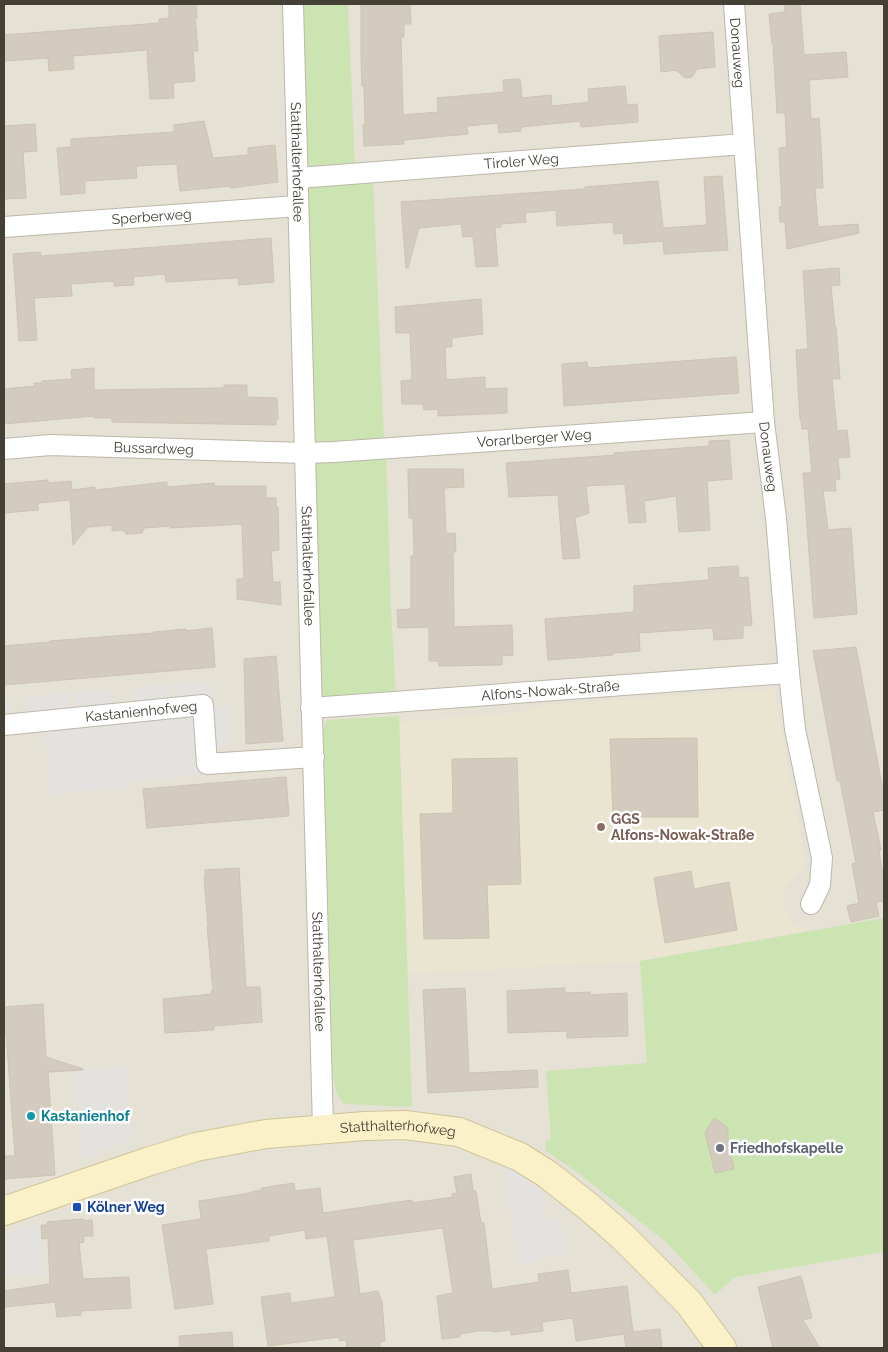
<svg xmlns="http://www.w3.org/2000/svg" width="888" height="1352" viewBox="0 0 888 1352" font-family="Raleway,sans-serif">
  <rect width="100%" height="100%" fill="#f2efe6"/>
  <rect fill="#e6e1d5" x="4" y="4" width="880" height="1344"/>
  <path fill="#eae5d1" d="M774 689 806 865 803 871 794 877 786 887 784 894 783 905 792 922 798 926 812 930 640 961 408 974 399 722 523 712 546 705Z"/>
  <g fill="#cbe4b2">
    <path d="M301 4H348L355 169 306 173Z"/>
    <path d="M373 179 384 442 314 446 306 184Z"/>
    <path d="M386 454 391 608 396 698 318 702 312 457Z"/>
    <path d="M399 716 412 1107 344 1104C336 1094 334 1085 333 1073L323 731 327 720Z"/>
    <path d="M884 918V1252L735 1277 715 1295 666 1242 574 1170 546 1151 545 1143 547 1141 551 1139 546 1071 647 1063 640 961Z"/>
  </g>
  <g fill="#e3e2de">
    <path d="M210 681 211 696 179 699 177 684Z"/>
    <path d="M172 684 173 699 133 703 131 688Z"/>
    <path d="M113 689 114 704 75 707 74 693Z"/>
    <path d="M67 694 68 708 28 712 26 697Z"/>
    <path d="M9 698 10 713 4 714V699Z"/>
    <path d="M227 706 230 747 215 748 212 707Z"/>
    <path d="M194 716 195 721 200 775 131 781 132 787 50 794 45 736 37 728Z"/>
    <path d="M126 1067 131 1140 82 1160 75 1070Z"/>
    <path d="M504 1165 541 1187 546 1221 557 1220 561 1223 565 1254 541 1258 538 1261 518 1265Z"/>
    <path d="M41 1224 45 1274 4 1277V1233Z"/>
  </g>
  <g fill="#d3cbbd" stroke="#cdc3b0">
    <path d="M169 4H196L197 18H195L198 51H193L195 81 173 83 174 98 150 99 147 50 73 56 74 69 49 71 48 58 4 61V35L159 23V19L169 18Z"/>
    <path d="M361 4H410L411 24H404V37H401L403 115 438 112 437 98 504 92 503 80 520 79 522 98 551 95 552 106 589 102 588 89 625 86 627 105 637 104 638 122 581 127 580 121 521 127V131L499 133 498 123 467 126 468 134 404 140V144L364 146 363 125H365L364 86H362L361 59Z"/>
    <path d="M784 4H800L804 55 846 52 848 77 809 80 811 119 819 118 821 147 823 188H815L818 227 858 224 859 233 787 249 785 222H780L779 207H782L779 148 787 147 785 113H777L773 44H772L769 14 785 12Z"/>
    <path d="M713 32 715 67 697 69 692 77 685 78 676 70 661 72 659 36Z"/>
    <path d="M204 121 213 158 248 155V148L275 145 278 182 231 188 230 186 180 191 177 164 136 166 137 178 85 181V193L61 195 57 148 71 147V139L174 132V125Z"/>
    <path d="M35 124 37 151 23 152 26 198 4 199V126Z"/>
    <path d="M722 176 728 250 664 254 663 241 624 244 623 233 614 234 613 222 557 226 556 210 525 213 526 222 501 224V227L495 228 498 266 476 267 473 236 463 237 461 224 419 228 408 268H406L401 202 585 189V187L658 181 663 228 707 225 704 177Z"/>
    <path d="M271 238 274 282 239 285 238 278H236L166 282 165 274 133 277 134 285 114 286V281L71 284 72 296 34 298 37 340 19 341 13 254 40 252 41 256Z"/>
    <path d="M839 268 840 285 831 286 835 328 836 327 840 379H832L837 431 847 430 850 457 838 458 840 479 835 480 836 491H823L828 530 851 528 857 614 814 618 803 473H812L808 429H802L801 420H800L796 350 808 349 803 271Z"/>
    <path d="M481 299 483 334 452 338V347H445L446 380 485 377V389L507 388V413L438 416V409L424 410 423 404H402L401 381 412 380 410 333H396L395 307Z"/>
    <path d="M736 357 739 393 564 406 562 364 587 362 588 368Z"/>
    <path d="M94 368V390L224 388V385H247V397L277 398 278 419H276V425L112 422V418H94V416L4 424V389L35 386 34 383H42V381L72 379 71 370Z"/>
    <path d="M729 440 732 479 707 481 710 530 679 532 676 496 644 501 646 522 629 523 625 484 586 486 589 513 575 518 580 558 563 559 558 495 509 497 506 463 615 455 614 453 709 446V441Z"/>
    <path d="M408 469H463L464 487 444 488 446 534 455 533 456 552H453L454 627 512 625 513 655 502 656V665L439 666 438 661H429V627L398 628 397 610 411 609V556H414L413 518H409Z"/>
    <path d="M48 480V483L71 481 72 490 95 487V490L167 482V487L214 483 215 486H266V498H276V507H278L279 550 271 551 273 582H280L281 605 237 599V579H244L242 524 170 528V526L144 528 142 533 126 534 123 530 112 531V525L88 527 73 545 70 500 38 503V510L4 513V484Z"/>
    <path d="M738 566 739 578 748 577 752 625 743 626V638L714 640 713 628 639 633 640 651 613 653V655L548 660 545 619 634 612V586L709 580 708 568Z"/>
    <path d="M212 628 215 667 4 685V646L50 642V641L153 633V632L186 629V631Z"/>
    <path d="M856 647 884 796V810L873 812 881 850 879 851 884 881V901L876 902 879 916 851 922 847 906 859 903 852 864 856 863 840 781H837L813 651Z"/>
    <path d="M276 656 283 741 246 744 244 659Z"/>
    <path d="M697 738 698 817H613L610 739Z"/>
    <path d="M517 758 521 884 487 885 489 938 424 939 420 814 453 813 452 759Z"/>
    <path d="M286 777 289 816 147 828 143 789Z"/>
    <path d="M239 868 246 987H260L262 1022 214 1026V1030L165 1033 163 999 212 994 211 991H213L207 926H208L204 878H205V870Z"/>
    <path d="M691 871 694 889 729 882 737 930 665 943 654 878Z"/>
    <path d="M465 988 469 1073 537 1070 538 1087 428 1093 423 990Z"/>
    <path d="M565 988V993L590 992V995L627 993 628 1036 567 1038V1031L508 1033 507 991Z"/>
    <path d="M43 1004 46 1057 83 1069V1070L48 1072 55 1175 4 1179V1156H15L6 1033H4V1007Z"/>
    <path d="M714 1118 726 1126 728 1131V1140L734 1169 715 1173 705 1133Z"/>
    <path d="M471 1174 473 1191H476L481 1223H484L492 1289 539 1282 538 1274 568 1270 571 1293 627 1286 633 1332 660 1329 662 1348H626L624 1334 576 1341 573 1318 542 1322 543 1331 511 1335 510 1330 494 1332V1331H477L460 1334V1337L442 1339 437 1296 453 1293 443 1228 353 1240 360 1294 378 1291 382 1302 385 1341 380 1342V1348H347L346 1340 340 1341 339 1337 268 1346 261 1297 290 1293 291 1303 335 1297 327 1236 306 1239 305 1230 269 1236V1241L206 1249 213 1304 175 1309 162 1225 201 1219 199 1201 251 1193V1192L262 1190 261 1188 294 1183 295 1191 320 1188 323 1213 412 1200V1203L453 1197 452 1194 457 1193 454 1177Z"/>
    <path d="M83 1219V1221L92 1220 93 1236H84V1242L79 1243 83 1279 129 1277 131 1308 81 1311V1315L57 1317 55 1302 4 1307V1291L50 1284 48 1238 42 1239 41 1225H48L47 1222Z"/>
    <path d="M801 1276 812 1318 803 1320 820 1348H773L758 1287Z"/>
    <path d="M232 1332 233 1348H180L179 1336Z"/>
  </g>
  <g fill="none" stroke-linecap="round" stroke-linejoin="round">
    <defs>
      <g id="street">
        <path id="s1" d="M293 4 323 1128"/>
        <path id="s2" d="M734 4 764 422 776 518 789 673 795 729 822 858 820 885 811 904"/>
        <path id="s3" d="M298 178 744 144"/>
        <path id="s4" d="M4 227 298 206"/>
        <path id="s5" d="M4 449 50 445 305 453 334 452 764 422"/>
        <path id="s6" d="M311 708 789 673"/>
        <path id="s7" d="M4 725 203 705 207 764 314 757"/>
      </g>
      <g id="secondary">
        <path id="s8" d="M4 1211 150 1161 196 1147 266 1134 365 1126 405 1125 459 1132 520 1157 547 1174 589 1207 622 1236 689 1303 722 1348"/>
      </g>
    </defs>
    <use href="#street" stroke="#bdb7aa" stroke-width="22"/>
    <use href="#secondary" stroke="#cfc498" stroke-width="30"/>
    <use href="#street" stroke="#fff" stroke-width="20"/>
    <use href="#secondary" stroke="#fbf1c8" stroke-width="28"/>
  </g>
  <circle fill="#8d6e63" stroke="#fff" stroke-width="2" cx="601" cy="827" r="5"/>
  <circle fill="#0f9aa8" stroke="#fff" stroke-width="2" cx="31" cy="1116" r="5"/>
  <circle fill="#6b7280" stroke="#fff" stroke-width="2" cx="720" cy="1148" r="5"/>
  <rect fill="#1a4fb4" stroke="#fff" stroke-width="2" x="72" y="1202" width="10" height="10" rx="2.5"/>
  <g text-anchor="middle" stroke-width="5" stroke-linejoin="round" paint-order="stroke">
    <g font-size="14" fill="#444036" stroke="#fff">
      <text dy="5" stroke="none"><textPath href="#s2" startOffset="49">Donauweg</textPath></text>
      <text dy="5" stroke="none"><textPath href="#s1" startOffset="158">Statthalterhofallee</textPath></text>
      <text dy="5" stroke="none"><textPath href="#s3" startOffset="224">Tiroler Weg</textPath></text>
      <text dy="5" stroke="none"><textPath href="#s4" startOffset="148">Sperberweg</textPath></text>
      <text dy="5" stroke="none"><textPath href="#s5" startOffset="531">Vorarlberger Weg</textPath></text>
      <text dy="5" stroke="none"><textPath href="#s5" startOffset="150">Bussardweg</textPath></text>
      <text dy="5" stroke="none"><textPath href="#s2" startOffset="454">Donauweg</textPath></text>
      <text dy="5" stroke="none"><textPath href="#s1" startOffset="562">Statthalterhofallee</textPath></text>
      <text dy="5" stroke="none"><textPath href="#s6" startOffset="240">Alfons-Nowak-Straße</textPath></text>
      <text dy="5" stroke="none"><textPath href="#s7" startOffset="138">Kastanienhofweg</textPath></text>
      <text dy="5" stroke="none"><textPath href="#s1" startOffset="968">Statthalterhofallee</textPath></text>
      <text dy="5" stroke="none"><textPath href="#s8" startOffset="406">Statthalterhofweg</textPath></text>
    </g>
    <g font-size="14" font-weight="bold" fill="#785e54" stroke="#fff" text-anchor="start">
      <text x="611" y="824">GGS<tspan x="611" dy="16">Alfons-Nowak-Straße</tspan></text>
    </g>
    <g font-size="14" font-weight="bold" fill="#0d838f" stroke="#fff" text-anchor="start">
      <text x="41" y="1121">Kastanienhof</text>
    </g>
    <g font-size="14" font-weight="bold" fill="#5b616d" stroke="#fff" text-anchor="start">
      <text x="730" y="1153">Friedhofskapelle</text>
    </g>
    <g font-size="14" font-weight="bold" fill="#164399" stroke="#fff" text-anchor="start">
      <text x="87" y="1212">Kölner Weg</text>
    </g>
  </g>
  <rect width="888" height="1352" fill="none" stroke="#444036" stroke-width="10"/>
</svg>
